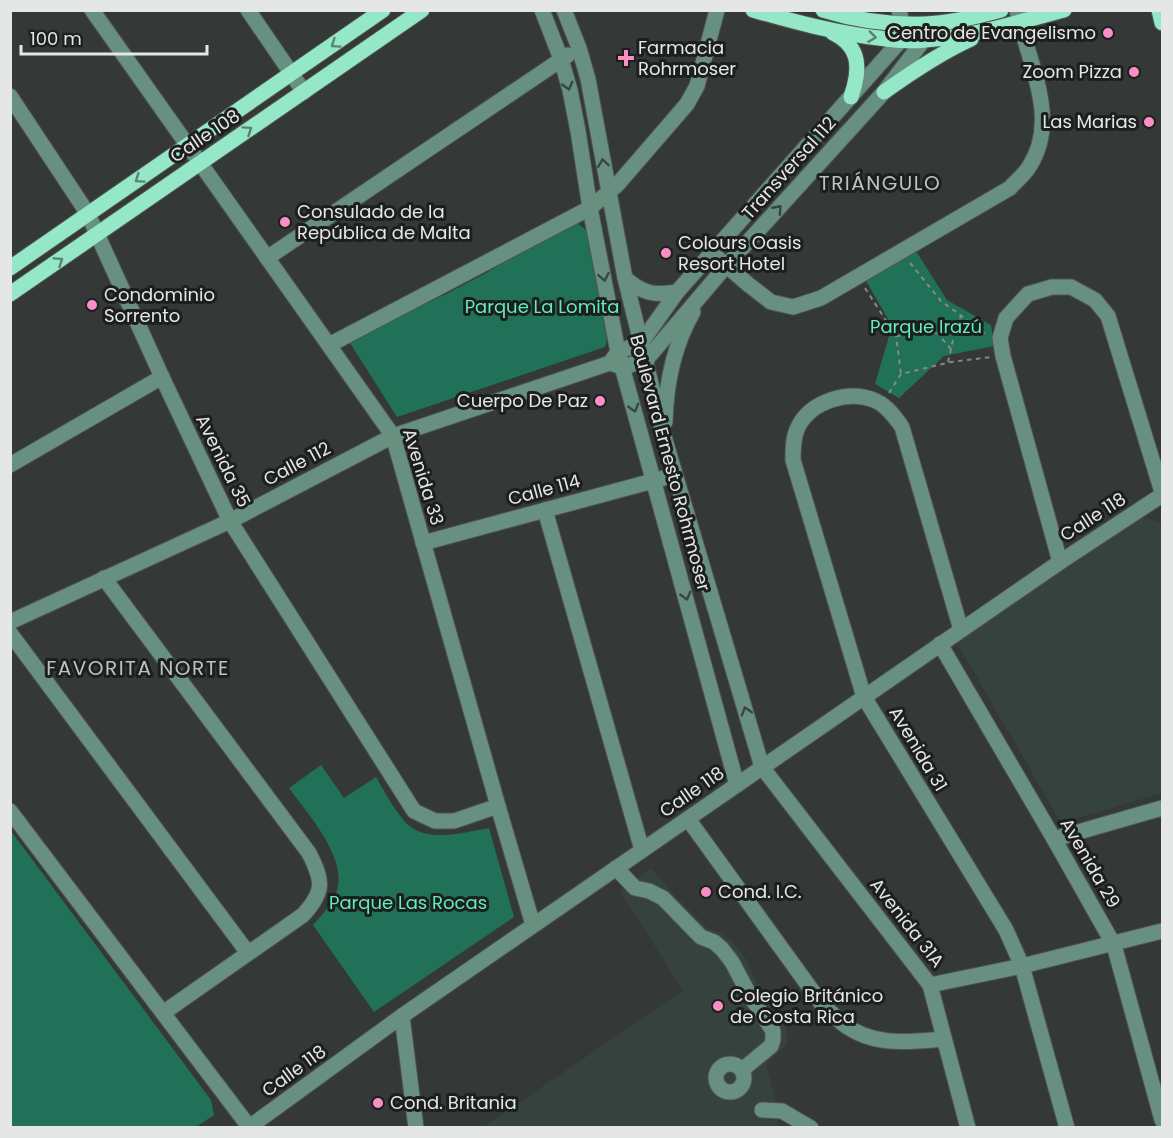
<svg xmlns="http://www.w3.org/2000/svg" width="1173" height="1138" viewBox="0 0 1173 1138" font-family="Poppins,sans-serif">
  <rect width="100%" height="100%" fill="#343836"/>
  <g fill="#36423d">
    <path d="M1139 516 1161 522 1162 525V793L1061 823 957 643Z"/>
    <path d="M651 868 676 897 708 929 722 933 733 942 746 959 756 980 786 1021 788 1044 766 1064 779 1112 777 1127 481 1128 683 991 620 891Z"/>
  </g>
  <g fill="#217158">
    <path d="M577 223 586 230 607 340 605 347 397 417 350 343 352 338 446 294 486 273 524 250Z"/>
    <path d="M914 248 947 300 991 325 994 346 944 356 899 398 875 384 892 326 865 279Z"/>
    <path d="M321 765 344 798 376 777C383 789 400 820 411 827 431 842 466 832 489 828L514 917 374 1012 313 925C323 914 335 902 338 886 344 854 307 813 289 788Z"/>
    <path d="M11 831 211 1100 214 1115 196 1127H11Z"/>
  </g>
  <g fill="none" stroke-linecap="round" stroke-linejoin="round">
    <defs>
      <g id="minor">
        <path d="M92 10 393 436 498 806 533 925"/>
        <path d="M248 10 304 92"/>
        <path d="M542 10 561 59 570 90 578 131 590 208 618 352 737 785"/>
        <path d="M564 10 579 48 588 79 625 278 665 440 762 767 930 985 968 1128"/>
        <path d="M10 96 88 214 162 377 230 521 414 811 435 821H454L498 806"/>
        <path d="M712 253 749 285 771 302 793 307 821 298 1010 188C1016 181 1024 175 1029 167 1061 118 1027 61 1017 10"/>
        <path d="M267 258 568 55"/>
        <path d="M625 278C642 293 654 296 677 292"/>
        <path d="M641 343 677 292 901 40 902 23 899 10"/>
        <path d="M329 345 590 208 617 185 687 104 697 86 717 10"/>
        <path d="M613 364 623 367 646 360 726 266 884 92 923 41V30"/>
        <path d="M665 422C666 385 674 345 693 312"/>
        <path d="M10 465 162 377"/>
        <path d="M545 510 642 850"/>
        <path d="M423 543 664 478"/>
        <path d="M1060 562 1003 356 1000 338 1006 318 1028 294 1052 287H1071L1095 300 1108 316 1162 492"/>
        <path d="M104 578 309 853C323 881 325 891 303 915L163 1013"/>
        <path d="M10 622 230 521 393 436 610 363 618 352 641 343"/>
        <path d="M961 630 902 427C895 417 887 406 876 401 849 389 811 401 798 427 793 437 793 449 793 460L864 697 1006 930 1022 966 1067 1128"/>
        <path d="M10 633 248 953"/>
        <path d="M940 644 1054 839 1114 945 1162 1120"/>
        <path d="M10 811 250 1128"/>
        <path d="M688 819 821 1003C828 1009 835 1017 842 1023 873 1047 907 1042 944 1039"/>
        <path d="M1054 839 1162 808"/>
        <path d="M616 868 635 888 649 891 663 898 697 933 701 937 714 942 722 949 732 962 749 994 773 1031V1040L771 1046 742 1070"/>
        <path d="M930 985 1022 966 1162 931"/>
        <path d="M402 1016 416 1128"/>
        <circle cx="730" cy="1078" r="14"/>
        <path d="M762 1110 782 1111 811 1128"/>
        <path d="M248 1128 402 1016 1060 562 1162 495"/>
      </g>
      <g id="major">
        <path d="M753 10C795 22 836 33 879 38 894 40 909 42 925 40 972 37 1018 22 1064 10"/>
        <path d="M823 10C855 20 890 25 924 24 950 23 976 17 1001 10"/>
        <path d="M1159 10 1162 23"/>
        <path d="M833 33C862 47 860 71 851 97"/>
        <path d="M884 92C912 72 940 53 971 39"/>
        <path d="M10 268 383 10"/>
        <path d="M10 294 422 10"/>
      </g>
    </defs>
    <use href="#minor" stroke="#505452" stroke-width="17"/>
    <use href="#major" stroke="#505452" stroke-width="17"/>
    <g stroke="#868988" stroke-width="2" stroke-dasharray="4.5 4.5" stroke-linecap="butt">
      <path d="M910 263 941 301 986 334"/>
      <path d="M865 288 896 336 901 374"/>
      <path d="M896 336 937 333"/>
      <path d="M951 349 937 333 956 327"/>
      <path d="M948 362 956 327 961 316"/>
      <path d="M889 393 901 374 951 362 991 357"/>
    </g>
    <use href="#minor" stroke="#689080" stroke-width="15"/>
    <use href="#major" stroke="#94e8c7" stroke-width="15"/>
  </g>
  <defs><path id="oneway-chevron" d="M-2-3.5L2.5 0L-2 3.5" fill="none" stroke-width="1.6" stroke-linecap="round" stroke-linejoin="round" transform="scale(1.5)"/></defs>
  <g stroke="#588472">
    <use href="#oneway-chevron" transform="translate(872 37) rotate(7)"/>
    <use href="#oneway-chevron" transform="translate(335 44) rotate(145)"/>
    <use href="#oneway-chevron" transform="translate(248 130) rotate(-34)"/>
    <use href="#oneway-chevron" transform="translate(139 179) rotate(145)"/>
    <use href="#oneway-chevron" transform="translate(59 261) rotate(-34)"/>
  </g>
  <g stroke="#374740">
    <use href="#oneway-chevron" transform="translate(568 86) rotate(75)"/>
    <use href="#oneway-chevron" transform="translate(603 163) rotate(-99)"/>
    <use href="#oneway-chevron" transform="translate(778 209) rotate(-48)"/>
    <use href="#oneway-chevron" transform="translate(604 277) rotate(79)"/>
    <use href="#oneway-chevron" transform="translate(634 408) rotate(74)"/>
    <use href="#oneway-chevron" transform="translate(686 596) rotate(75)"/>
    <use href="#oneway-chevron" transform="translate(746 711) rotate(-107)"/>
  </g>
  <g fill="#fa8fc8" stroke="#1d1f1e" stroke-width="2">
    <circle cx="1108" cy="33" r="6"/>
    <path d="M623 49h6v6h6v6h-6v6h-6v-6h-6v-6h6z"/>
    <circle cx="1134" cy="72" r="6"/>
    <circle cx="1149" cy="122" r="6"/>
    <circle cx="285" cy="222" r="6"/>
    <circle cx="666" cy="253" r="6"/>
    <circle cx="92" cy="305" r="6"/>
    <circle cx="600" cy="401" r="6"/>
    <circle cx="706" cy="892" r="6"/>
    <circle cx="718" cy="1006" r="6"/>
    <circle cx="378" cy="1103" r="6"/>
  </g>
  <g text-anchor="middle" stroke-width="6" stroke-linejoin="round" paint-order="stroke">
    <g font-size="18" fill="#e4e7e6" stroke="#1d1f1e" text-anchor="start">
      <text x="1096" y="39" text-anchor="end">Centro de Evangelismo</text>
      <text x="638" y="54">Farmacia<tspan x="638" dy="21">Rohrmoser</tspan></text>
      <text x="1122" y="78" text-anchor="end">Zoom Pizza</text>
      <text x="1137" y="128" text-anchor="end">Las Marias</text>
      <text x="297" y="218">Consulado de la<tspan x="297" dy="21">República de Malta</tspan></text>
      <text x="678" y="249">Colours Oasis<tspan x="678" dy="21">Resort Hotel</tspan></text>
      <text x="104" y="301">Condominio<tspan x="104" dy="21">Sorrento</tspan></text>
      <text x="588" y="407" text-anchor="end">Cuerpo De Paz</text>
      <text x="718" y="898">Cond. I.C.</text>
      <text x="730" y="1002">Colegio Británico<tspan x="730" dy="21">de Costa Rica</tspan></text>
      <text x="390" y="1109">Cond. Britania</text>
    </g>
    <g font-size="18" fill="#e4e7e6" stroke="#1d1f1e">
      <text transform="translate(205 136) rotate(-34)" y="6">Calle 108</text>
      <text transform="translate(789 168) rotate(-48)" y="6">Transversal 112</text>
      <text transform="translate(223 461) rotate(64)" y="6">Avenida 35</text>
      <text transform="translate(670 463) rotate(75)" y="6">Boulevard Ernesto Rohrmoser</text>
      <text transform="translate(297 464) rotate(-28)" y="6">Calle 112</text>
      <text transform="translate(423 477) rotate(73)" y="6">Avenida 33</text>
      <text transform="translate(544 490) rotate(-15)" y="6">Calle 114</text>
      <text transform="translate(1093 517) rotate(-33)" y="6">Calle 118</text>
      <text transform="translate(918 749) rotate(59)" y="6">Avenida 31</text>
      <text transform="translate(692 792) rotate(-35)" y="6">Calle 118</text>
      <text transform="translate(1090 863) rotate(60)" y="6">Avenida 29</text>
      <text transform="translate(907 923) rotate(52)" y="6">Avenida 31A</text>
      <text transform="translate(294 1071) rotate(-36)" y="6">Calle 118</text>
    </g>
    <g font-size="18" fill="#5fedbe" stroke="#1d1f1e">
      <text x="542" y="313">Parque La Lomita</text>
      <text x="926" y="333">Parque Irazú</text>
      <text x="408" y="909">Parque Las Rocas</text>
    </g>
    <g font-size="20" letter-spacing="1.5" fill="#bcc2c0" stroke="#1d1f1e">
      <text x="880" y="190">TRIÁNGULO</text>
      <text x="138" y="675">FAVORITA NORTE</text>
    </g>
  </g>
  <rect width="1173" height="1138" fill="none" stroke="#e4e7e6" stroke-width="24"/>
  <path d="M21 45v9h186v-9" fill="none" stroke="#e4e7e6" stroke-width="3"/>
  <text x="30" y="45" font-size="18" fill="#e4e7e6" stroke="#1d1f1e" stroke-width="4.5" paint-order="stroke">100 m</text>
</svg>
